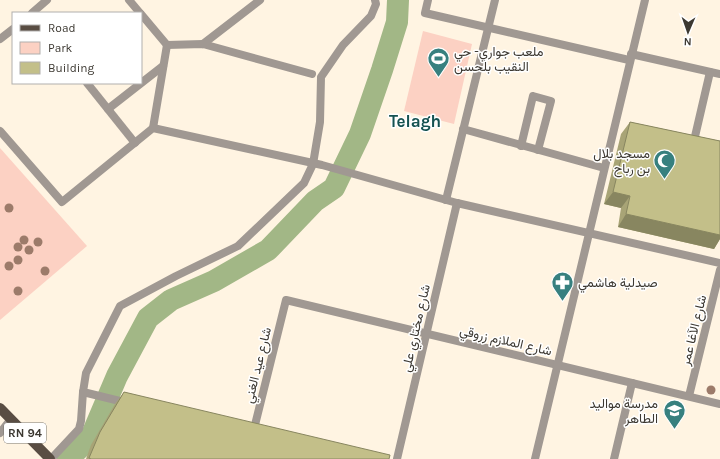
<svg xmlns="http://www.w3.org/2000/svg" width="720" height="459" viewBox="0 0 720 459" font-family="Karla,Vazirmatn,sans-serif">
  <rect width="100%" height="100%" fill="#fff4e2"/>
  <g fill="#fcd1c3">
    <path d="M423 31 472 44 454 124 404 111Z"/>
    <path d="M0 148 87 246 0 320Z"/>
  </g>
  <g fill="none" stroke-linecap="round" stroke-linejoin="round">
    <path stroke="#a2b786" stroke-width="22" d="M68 459 91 437 117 376 148 318 171 300 214 281 268 250 315 201 334 188 360 134 382 70 397 22 398 0"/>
    <g stroke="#a09892" stroke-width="8">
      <path d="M129 0 140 13"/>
      <path d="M428 0 425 13 629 60"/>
      <path d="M32 13 47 0"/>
      <path d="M141 14 167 45 203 44 312 74"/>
      <path d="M0 39 13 29"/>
      <path d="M203 44 260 0"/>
      <path d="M631 54 720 74"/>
      <path d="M87 83 135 143"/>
      <path d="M108 109 163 66"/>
      <path d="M153 128 167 45"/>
      <path d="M463 129 604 168"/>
      <path d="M0 131 62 202 153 128 322 165 457 203 720 263"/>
      <path d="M693 145 710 72"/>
      <path d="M521 146 533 96 551 101 538 150"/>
      <path d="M446 200 495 0"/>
      <path d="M689 396 720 270"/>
      <path d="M128 403 83 392 86 373 120 306 176 276 238 246 304 183 313 164 320 122 321 77 343 45 371 16 376 4 375 0"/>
      <path d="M0 433 11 419"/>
      <path d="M253 433 286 300 720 404"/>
      <path d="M51 459 79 429 81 421 83 392"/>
      <path d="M397 459 457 203"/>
      <path d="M535 459 645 0"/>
      <path d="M614 459 632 383"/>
    </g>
    <path stroke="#594d43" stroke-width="10" d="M0 408 50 459"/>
  </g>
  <g fill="#9c7b6a">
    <circle cx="9" cy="208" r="4.5"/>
    <circle cx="24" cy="240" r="4.5"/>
    <circle cx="38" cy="242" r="4.5"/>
    <circle cx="18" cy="247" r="4.5"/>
    <circle cx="29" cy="250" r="4.5"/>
    <circle cx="18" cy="260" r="4.5"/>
    <circle cx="9" cy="266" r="4.5"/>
    <circle cx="45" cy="271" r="4.5"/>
    <circle cx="18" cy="291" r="4.5"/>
    <circle cx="711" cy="390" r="4.5"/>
  </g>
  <g fill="#a8a476">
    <path d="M630 122 720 141V239L714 249 618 227 621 208 604 204 621 134Z"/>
    <path d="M124 392 389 459H86L91 445 115 404Z"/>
  </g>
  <g fill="#888660">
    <path d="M613 192 630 196 621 208 604 204Z"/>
    <path d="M626 214 720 235V239L714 249 618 227Z"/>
  </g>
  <g fill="#c3bf89" stroke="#888660">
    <path d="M630 122 720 141V235L626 214 630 196 613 192Z"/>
    <path d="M124 392 390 455 389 459H91L89 458 100 432Z"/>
  </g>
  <defs>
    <symbol id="stadium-pin" viewBox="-11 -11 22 30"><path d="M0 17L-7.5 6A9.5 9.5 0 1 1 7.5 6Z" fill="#37807f" stroke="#fff"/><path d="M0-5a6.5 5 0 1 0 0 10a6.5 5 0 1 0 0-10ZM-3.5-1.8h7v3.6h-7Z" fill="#fff"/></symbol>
    <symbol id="mosque-pin" viewBox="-11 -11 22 30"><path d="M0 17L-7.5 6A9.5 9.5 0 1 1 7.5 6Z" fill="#37807f" stroke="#fff"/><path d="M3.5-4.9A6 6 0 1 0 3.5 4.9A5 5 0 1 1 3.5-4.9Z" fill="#fff"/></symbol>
    <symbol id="pharmacy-pin" viewBox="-11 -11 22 30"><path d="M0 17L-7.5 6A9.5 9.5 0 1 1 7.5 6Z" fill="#37807f" stroke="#fff"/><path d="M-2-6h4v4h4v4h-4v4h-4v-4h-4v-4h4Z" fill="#fff"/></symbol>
    <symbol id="school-pin" viewBox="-11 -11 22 30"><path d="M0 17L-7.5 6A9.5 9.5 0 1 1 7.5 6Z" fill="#37807f" stroke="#fff"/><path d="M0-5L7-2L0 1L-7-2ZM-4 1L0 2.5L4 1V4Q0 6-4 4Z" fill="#fff"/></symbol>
  </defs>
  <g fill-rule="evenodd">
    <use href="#stadium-pin" x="426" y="46" width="25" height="34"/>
    <use href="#mosque-pin" x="652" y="148" width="25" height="34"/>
    <use href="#pharmacy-pin" x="550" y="270" width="25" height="34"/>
    <use href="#school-pin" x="662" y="398" width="25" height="34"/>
  </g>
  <g text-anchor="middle" stroke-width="3" stroke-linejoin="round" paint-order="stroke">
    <rect fill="#fff" stroke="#76746f" stroke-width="1" x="4" y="423" width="42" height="20" rx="3"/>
    <g font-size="12" font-weight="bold" fill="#3c3831">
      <text x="25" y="437">RN 94</text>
    </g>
    <g font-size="13" fill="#3c3831" stroke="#fff" text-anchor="start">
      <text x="454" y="56">ملعب جواري- حي<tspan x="454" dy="15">النقيب بلحسن</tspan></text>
      <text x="650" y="158" text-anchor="end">مسجد بلال<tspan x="650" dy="15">بن رباح</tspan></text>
      <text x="578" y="287">صيدلية هاشمي</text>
      <text x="658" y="408" text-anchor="end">مدرسة مواليد<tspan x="658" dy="15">الطاهر</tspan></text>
    </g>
    <g font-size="13" fill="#3c3831" stroke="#fff">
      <text transform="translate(415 328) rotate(-77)" y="5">شارع مختاري علي</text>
      <text transform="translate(693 330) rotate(-76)" y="5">شارع الآغا عمر</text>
      <text transform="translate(506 340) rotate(13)" y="5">شارع الملازم زروقي</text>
      <text transform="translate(257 365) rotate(-76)" y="5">شارع عيد الغني</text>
    </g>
    <g font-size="17" font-weight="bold" fill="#155251" stroke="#fff">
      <text x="415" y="127">Telagh</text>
    </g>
  </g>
  <rect x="12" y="12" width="130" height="72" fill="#ffffff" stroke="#b1afad"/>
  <rect x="20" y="25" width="20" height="6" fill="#594d43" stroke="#b1afad"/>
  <text x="48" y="32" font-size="12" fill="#3c3831">Road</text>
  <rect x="20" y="42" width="20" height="12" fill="#fcd1c3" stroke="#b1afad"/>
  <text x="48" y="52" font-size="12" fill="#3c3831">Park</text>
  <rect x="20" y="62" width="20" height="12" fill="#c3bf89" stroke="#b1afad"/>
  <text x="48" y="72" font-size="12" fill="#3c3831">Building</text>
  <g transform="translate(688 32) rotate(182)" stroke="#ffffff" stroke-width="3" paint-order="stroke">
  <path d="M0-3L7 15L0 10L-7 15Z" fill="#3c3831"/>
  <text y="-6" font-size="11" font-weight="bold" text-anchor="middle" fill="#3c3831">N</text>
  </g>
</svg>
